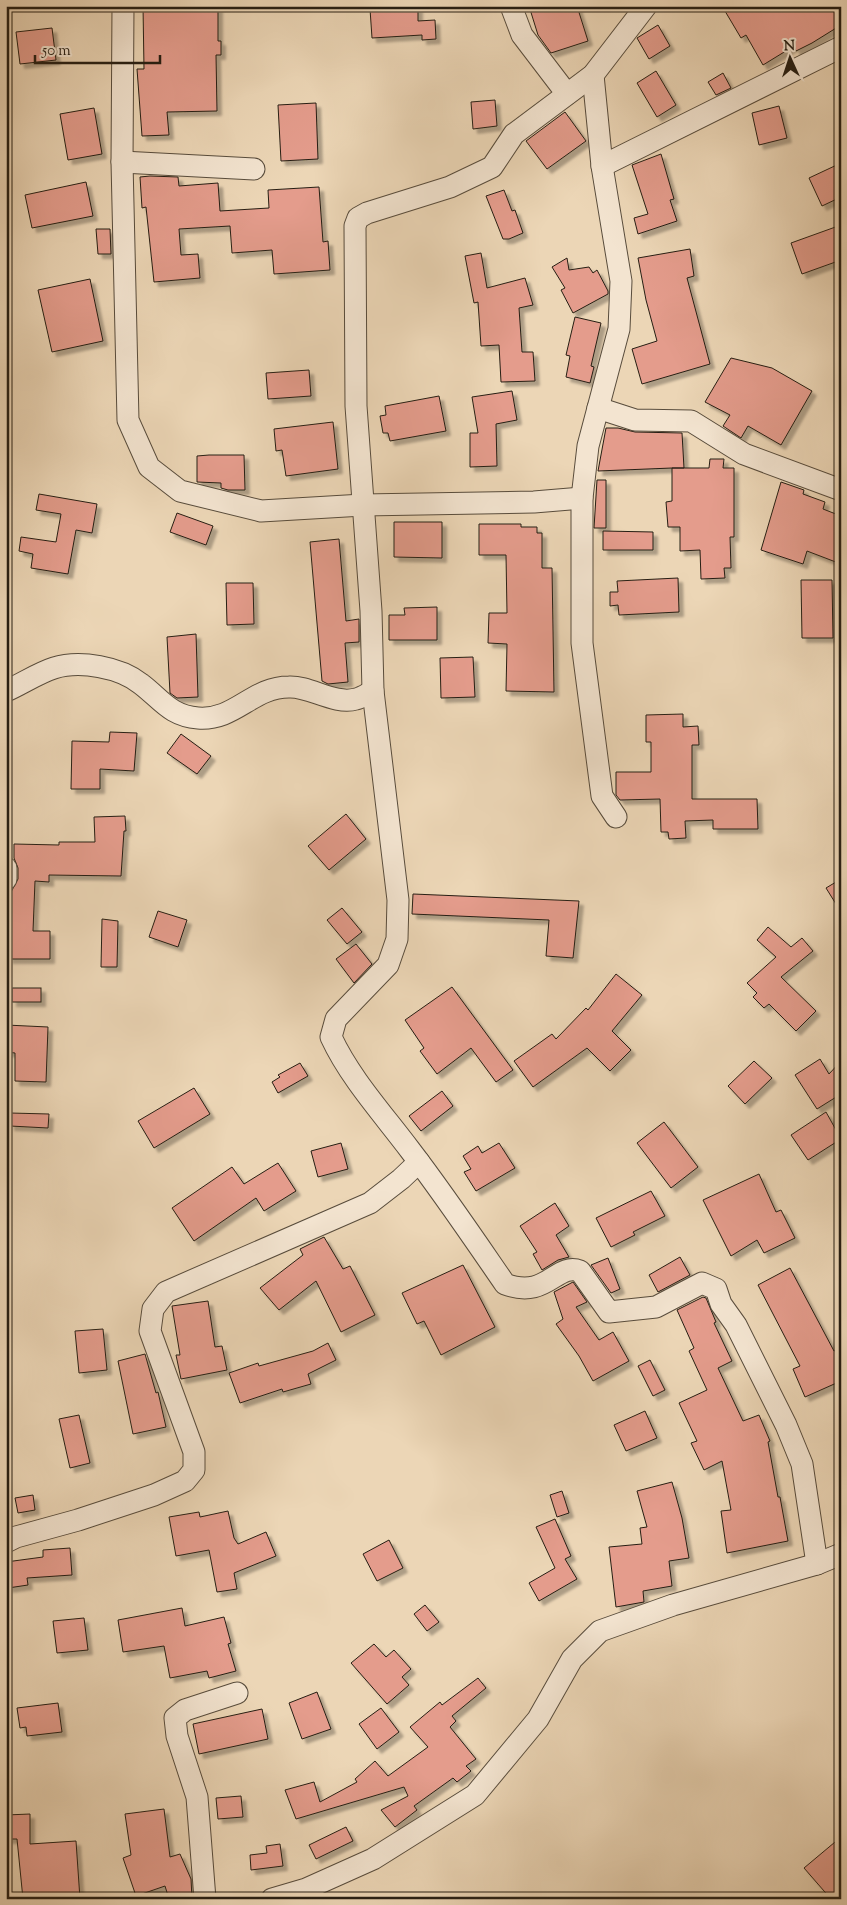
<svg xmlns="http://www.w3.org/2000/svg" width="847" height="1905" viewBox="0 0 847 1905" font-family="'Sorts Mill Goudy',serif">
  <defs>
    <filter id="shadow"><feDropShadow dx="4.5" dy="4.5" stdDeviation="1" flood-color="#0004"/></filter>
  </defs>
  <rect width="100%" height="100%" fill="#ecd6b6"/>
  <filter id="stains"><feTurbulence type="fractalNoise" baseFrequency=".004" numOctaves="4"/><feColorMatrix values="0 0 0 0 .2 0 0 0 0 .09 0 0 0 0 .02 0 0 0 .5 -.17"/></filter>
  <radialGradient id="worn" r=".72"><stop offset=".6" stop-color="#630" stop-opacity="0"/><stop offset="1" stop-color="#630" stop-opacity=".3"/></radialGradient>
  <g fill="#e49c8c" stroke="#261e13" filter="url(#shadow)">
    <path d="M143 6H218V41H221V55H216L217 111 167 112 169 135 142 136 137 69H144Z"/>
    <path d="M529 6H577L588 41 551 53 538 35Z"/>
    <path d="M722 6H841V25L812 43 796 51 794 46 763 65 746 35 741 38Z"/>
    <path d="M418 7V21L435 20 436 39 422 40V35L372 38 370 9Z"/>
    <path d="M658 25 670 46 649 59 637 38Z"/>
    <path d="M52 28 56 60 20 64 16 32Z"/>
    <path d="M656 71 676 105 657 117 637 83Z"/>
    <path d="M723 73 731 88 716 95 708 82Z"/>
    <path d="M495 100 497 126 473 129 471 102Z"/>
    <path d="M316 103 318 159 281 161 278 105Z"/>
    <path d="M779 106 787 138 759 145 752 113Z"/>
    <path d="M94 108 102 154 68 160 60 114Z"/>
    <path d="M565 112 586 141 547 169 526 141Z"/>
    <path d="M661 154 674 199 670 200 677 221 638 234 634 218 648 214 632 165Z"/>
    <path d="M841 163V197L822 206 809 178Z"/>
    <path d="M150 176 178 177 179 186 218 183 220 211 269 208 268 190 319 187 323 242 328 241 330 270 274 274 272 250 232 253 230 226 179 229 181 255 198 254 200 278 154 282 146 207 142 208 140 177Z"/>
    <path d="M86 182 93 216 32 228 25 195Z"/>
    <path d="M504 190 512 211 515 210 523 233 509 239H503L486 196Z"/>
    <path d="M841 225V260L802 274 791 243Z"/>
    <path d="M96 229H110L111 254H98Z"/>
    <path d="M690 249 694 276 687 278 710 364 642 384 632 349 657 341 646 300 638 258Z"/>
    <path d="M481 253 487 288 525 278 533 305 519 308 522 352H533L535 381 501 382 499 345 481 346 478 302 474 303 465 256Z"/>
    <path d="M567 258 569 270 589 267 593 273 597 270 608 291V294L573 313 561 290 565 288 552 267Z"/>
    <path d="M90 279 103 341 52 352 38 290Z"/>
    <path d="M575 317 601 323 591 366 594 367 590 383 566 377 570 356 566 355Z"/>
    <path d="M731 358 772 368 812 391 781 445 748 426 741 438 723 426 730 415 705 402Z"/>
    <path d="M309 370 311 396 268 399 266 373Z"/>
    <path d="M512 391 517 420 496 424 497 466 470 467V433H478L472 397Z"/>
    <path d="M439 396 446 431 390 441 388 433H383L380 416 386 415 385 406Z"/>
    <path d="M333 422 338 469 286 476 282 450 276 451 274 429Z"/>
    <path d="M606 428H618L635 432 682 433 684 468H672H709L710 459H724L723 468H734V537H730L731 568H724L725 578 701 579 700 550 680 551V527H668L666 502 672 501V468L598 471Z"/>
    <path d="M209 455H244L245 490H228L221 488V483L197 482V456Z"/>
    <path d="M597 480H606V528H594Z"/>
    <path d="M781 482 804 490 803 494 825 502 823 509 841 516V564L807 551 803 564 761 550Z"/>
    <path d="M39 494 97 504 92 533 76 530 68 574 31 568 33 554 19 551 21 537 56 542 61 514 36 510Z"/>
    <path d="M177 513 213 526 206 545 170 532Z"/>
    <path d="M394 522H442V558L394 557Z"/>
    <path d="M479 524H521V527H537V533H542V568H552L554 692 506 691 507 644 488 643 489 613H507L506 555H479Z"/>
    <path d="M603 531 653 532V550H603Z"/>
    <path d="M339 539 346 621 359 619V642L345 643 348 682 328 684 322 681 310 542Z"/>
    <path d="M678 578 679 612 619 615 618 605 610 606V592H618L617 581Z"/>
    <path d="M801 580H832L833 638H802Z"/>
    <path d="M226 583H253L254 624 227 625Z"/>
    <path d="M437 607V640H389V615H405L404 608Z"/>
    <path d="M196 634 198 697 177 698 170 693 167 637Z"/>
    <path d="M473 657 475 697 441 698 440 658Z"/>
    <path d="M683 714V727L698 726 699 745H692V799H757L758 829H713V820L685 821 686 838 669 839 668 832H661L660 799 620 800 616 795V772H651V742H646V715Z"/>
    <path d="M110 732 137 733 134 771 100 769V789H71L72 741 109 742Z"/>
    <path d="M181 734 211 756 197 774 167 753Z"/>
    <path d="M346 814 366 839 329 870 308 846Z"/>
    <path d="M125 816 126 831H124L121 876 49 875V882L35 881 33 931H50V959H8L11 892 18 879V868L14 858V844L59 845V842H95L94 817Z"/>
    <path d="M841 879V912L826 888Z"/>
    <path d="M413 894 579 901 573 958 546 956 549 920 412 914Z"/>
    <path d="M342 908 362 932 347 944 327 920Z"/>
    <path d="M158 911 187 920 178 947 149 937Z"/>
    <path d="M102 919 118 921 117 967H101Z"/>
    <path d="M768 927 791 947 802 938 813 951 781 977 816 1011 796 1031 769 1004 764 1008 753 997 757 993 747 983 776 957 757 940Z"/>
    <path d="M356 944 372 964 354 983 336 959Z"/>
    <path d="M616 974 642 995 612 1031 631 1050 610 1071 587 1048 533 1087 514 1061 552 1034 556 1039 586 1008 588 1010Z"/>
    <path d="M452 987 513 1070 496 1082 471 1048 437 1074 420 1051 424 1048 405 1020Z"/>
    <rect x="12" y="988" width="29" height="14"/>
    <path d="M6 1025 48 1027 46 1082 15 1081V1053L6 1052Z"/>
    <path d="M820 1059 829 1074 841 1061V1094L817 1109 795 1075Z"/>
    <path d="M754 1061 772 1078 745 1104 728 1086Z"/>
    <path d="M300 1063 308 1076 278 1093 272 1082 280 1077 278 1075Z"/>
    <path d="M194 1088 210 1114 154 1148 138 1121Z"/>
    <path d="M442 1091 453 1106 421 1131 409 1116Z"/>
    <path d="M826 1112 841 1139 808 1160 791 1135Z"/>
    <path d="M10 1113 49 1114 48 1128 10 1126Z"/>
    <path d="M664 1122 698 1167 671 1188 637 1143Z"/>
    <path d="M341 1143 348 1169 318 1177 311 1151Z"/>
    <path d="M499 1143 515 1168 476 1191 464 1172 471 1169 463 1156 478 1146 482 1153Z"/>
    <path d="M278 1163 296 1191 264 1211 256 1198 194 1241 172 1208 232 1167 244 1184Z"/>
    <path d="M759 1174 776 1212 781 1210 795 1238 764 1253 757 1240 731 1256 703 1200Z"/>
    <path d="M651 1191 665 1216 633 1232 635 1235 611 1247 596 1218Z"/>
    <path d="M555 1203 569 1226 556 1235 569 1257 558 1260 542 1270 533 1254 537 1252 520 1226Z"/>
    <path d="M324 1237 343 1269 350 1266 375 1315 341 1332 316 1281 279 1310 260 1288 303 1255 300 1249Z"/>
    <path d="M680 1257 690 1275 658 1292 649 1275Z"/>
    <path d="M608 1258 620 1289 611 1293 591 1265Z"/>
    <path d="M463 1265 495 1327 441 1355 424 1321 417 1324 402 1293Z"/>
    <path d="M790 1268 834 1351 841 1348V1381L805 1397 793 1369 800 1366 758 1285Z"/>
    <path d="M573 1282 587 1302 576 1307 599 1340 613 1332 629 1361 593 1381 579 1356 556 1324 563 1319 554 1292Z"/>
    <path d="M703 1297 706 1298 716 1322 714 1323 732 1361 718 1368 743 1421 759 1415 770 1441 768 1442 778 1497H780L788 1541 727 1553 721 1511 731 1510 722 1461 704 1470 691 1443 697 1441 679 1403 707 1390 689 1351 694 1348 677 1310Z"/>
    <path d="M208 1301 215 1347 222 1346 227 1370 181 1379 176 1355H180L172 1306Z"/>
    <path d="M103 1329 107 1370 79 1373 75 1331Z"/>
    <path d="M328 1343 336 1360 308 1374 311 1384 283 1392 282 1389 240 1403 229 1373 258 1363 259 1366 313 1351Z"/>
    <path d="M145 1354 156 1393 158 1392 166 1427 133 1434 118 1361Z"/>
    <path d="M650 1360 665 1390 653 1396 638 1366Z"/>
    <path d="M645 1411 657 1438 626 1451 614 1425Z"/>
    <path d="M79 1415 90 1463 70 1468 59 1419Z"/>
    <path d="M672 1482 682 1518 689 1558 669 1561 672 1586 643 1591 644 1602 616 1607 609 1547 642 1544 640 1528 647 1527 637 1491Z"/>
    <path d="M562 1491 569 1513 557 1517 550 1495Z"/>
    <path d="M33 1495 35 1510 18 1513 15 1498Z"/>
    <path d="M228 1511 234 1538 238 1544 266 1532 276 1556 234 1573 237 1589 217 1592 209 1550 176 1556 169 1517 199 1512 200 1517Z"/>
    <path d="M555 1519 571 1556 565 1559 577 1579 539 1601 529 1583 555 1568 536 1527Z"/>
    <path d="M389 1540 403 1568 377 1581 363 1554Z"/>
    <path d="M70 1548 72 1575 27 1578 28 1585 8 1588 6 1562 43 1557V1550Z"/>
    <path d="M425 1605 439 1622 427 1631 414 1614Z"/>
    <path d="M182 1608 185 1626 224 1617 231 1643 228 1644 236 1671 209 1678 207 1671 170 1678 164 1646 123 1652 118 1620Z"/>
    <path d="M84 1618 88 1650 57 1653 53 1621Z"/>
    <path d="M374 1644 386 1657 394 1650 411 1669 402 1677 409 1685 387 1704 351 1663Z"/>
    <path d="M478 1678 486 1688 452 1716 456 1721 450 1727 476 1759 466 1766 471 1771 457 1782 453 1778 414 1806 417 1810 395 1827 381 1810 408 1796 404 1787 296 1819 285 1790 314 1782 320 1802 357 1782 355 1779 375 1761 388 1776 428 1747 410 1727 440 1702 442 1705Z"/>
    <path d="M317 1692 331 1729 302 1739 289 1703Z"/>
    <path d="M58 1703 62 1732 27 1736 26 1727 20 1728 17 1708Z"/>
    <path d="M381 1708 399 1732 377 1749 359 1724Z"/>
    <path d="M262 1709 268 1739 199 1754 193 1724Z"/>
    <path d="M241 1796 243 1817 218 1819 216 1798Z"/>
    <path d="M164 1809 170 1857 180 1854 191 1879 192 1899H169L165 1886 136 1896 123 1858 131 1855 125 1814Z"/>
    <path d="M30 1814V1844L76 1841 80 1899H23L17 1839H6V1815Z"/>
    <path d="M346 1827 353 1841 316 1859 309 1845Z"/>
    <path d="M841 1837V1899H831L804 1868Z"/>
    <path d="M280 1844 283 1866 251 1870 250 1855 267 1853 266 1846Z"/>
  </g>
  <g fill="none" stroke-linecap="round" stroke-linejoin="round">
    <defs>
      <g id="minor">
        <path d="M123 6 122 162 128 420 149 467 180 491 261 511 363 505 534 502 582 498"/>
        <path d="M511 6 522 35 567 94"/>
        <path d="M646 6 593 75 514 134 492 167 450 187 367 213 358 218 355 226 356 406 371 611 373 691 398 900 397 939 388 965 336 1019 331 1037C350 1078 383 1114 410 1150 443 1193 474 1239 505 1284 547 1300 556 1262 580 1271L609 1312 656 1307 702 1283 716 1289 721 1304 736 1325 786 1425 802 1464 817 1564"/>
        <path d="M593 75 602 166 621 281 619 329 588 446 582 498V643L602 796 616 817"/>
        <path d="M122 162 254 169"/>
        <path d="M602 166 841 47"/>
        <path d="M598 408 635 420 691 421 744 454 841 490"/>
        <path d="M6 691C22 684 38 673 54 668 80 660 120 667 141 684 161 699 170 716 198 718 235 721 252 687 289 687 310 686 334 705 356 699 361 698 367 694 373 691"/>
        <path d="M6 868V879"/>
        <path d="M6 1542 16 1537 78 1520 154 1495 185 1481 194 1470V1452L150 1331 153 1309 166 1292 370 1203 401 1179 419 1162"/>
        <path d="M205 1899 197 1797 177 1736 175 1718 185 1710 237 1693"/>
        <path d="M272 1899 306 1889 373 1859 475 1795 538 1719 572 1659 600 1631 673 1605 817 1564 841 1554"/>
      </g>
    </defs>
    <use href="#minor" stroke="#584c3c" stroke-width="23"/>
    <use href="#minor" stroke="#f3e4d0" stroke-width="21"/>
  </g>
  <rect width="847" height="1905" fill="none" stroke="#ecd6b6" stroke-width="25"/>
  <rect x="8" y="8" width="832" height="1890" fill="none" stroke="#261e13" stroke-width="2.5"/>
  <rect x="12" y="12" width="822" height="1880" fill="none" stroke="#261e13"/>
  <g transform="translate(790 58) rotate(357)" stroke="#f3e4d0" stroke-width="4" paint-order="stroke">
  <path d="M0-4L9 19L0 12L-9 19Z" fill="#261e13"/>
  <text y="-8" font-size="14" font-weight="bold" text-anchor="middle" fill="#261e13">N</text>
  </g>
  <path d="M35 55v8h125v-8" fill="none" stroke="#261e13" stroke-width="2.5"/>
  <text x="42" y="55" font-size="15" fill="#261e13" stroke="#f3e4d0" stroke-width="4" paint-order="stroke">50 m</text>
  <rect width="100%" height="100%" filter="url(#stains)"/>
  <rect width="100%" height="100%" fill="url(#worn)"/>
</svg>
